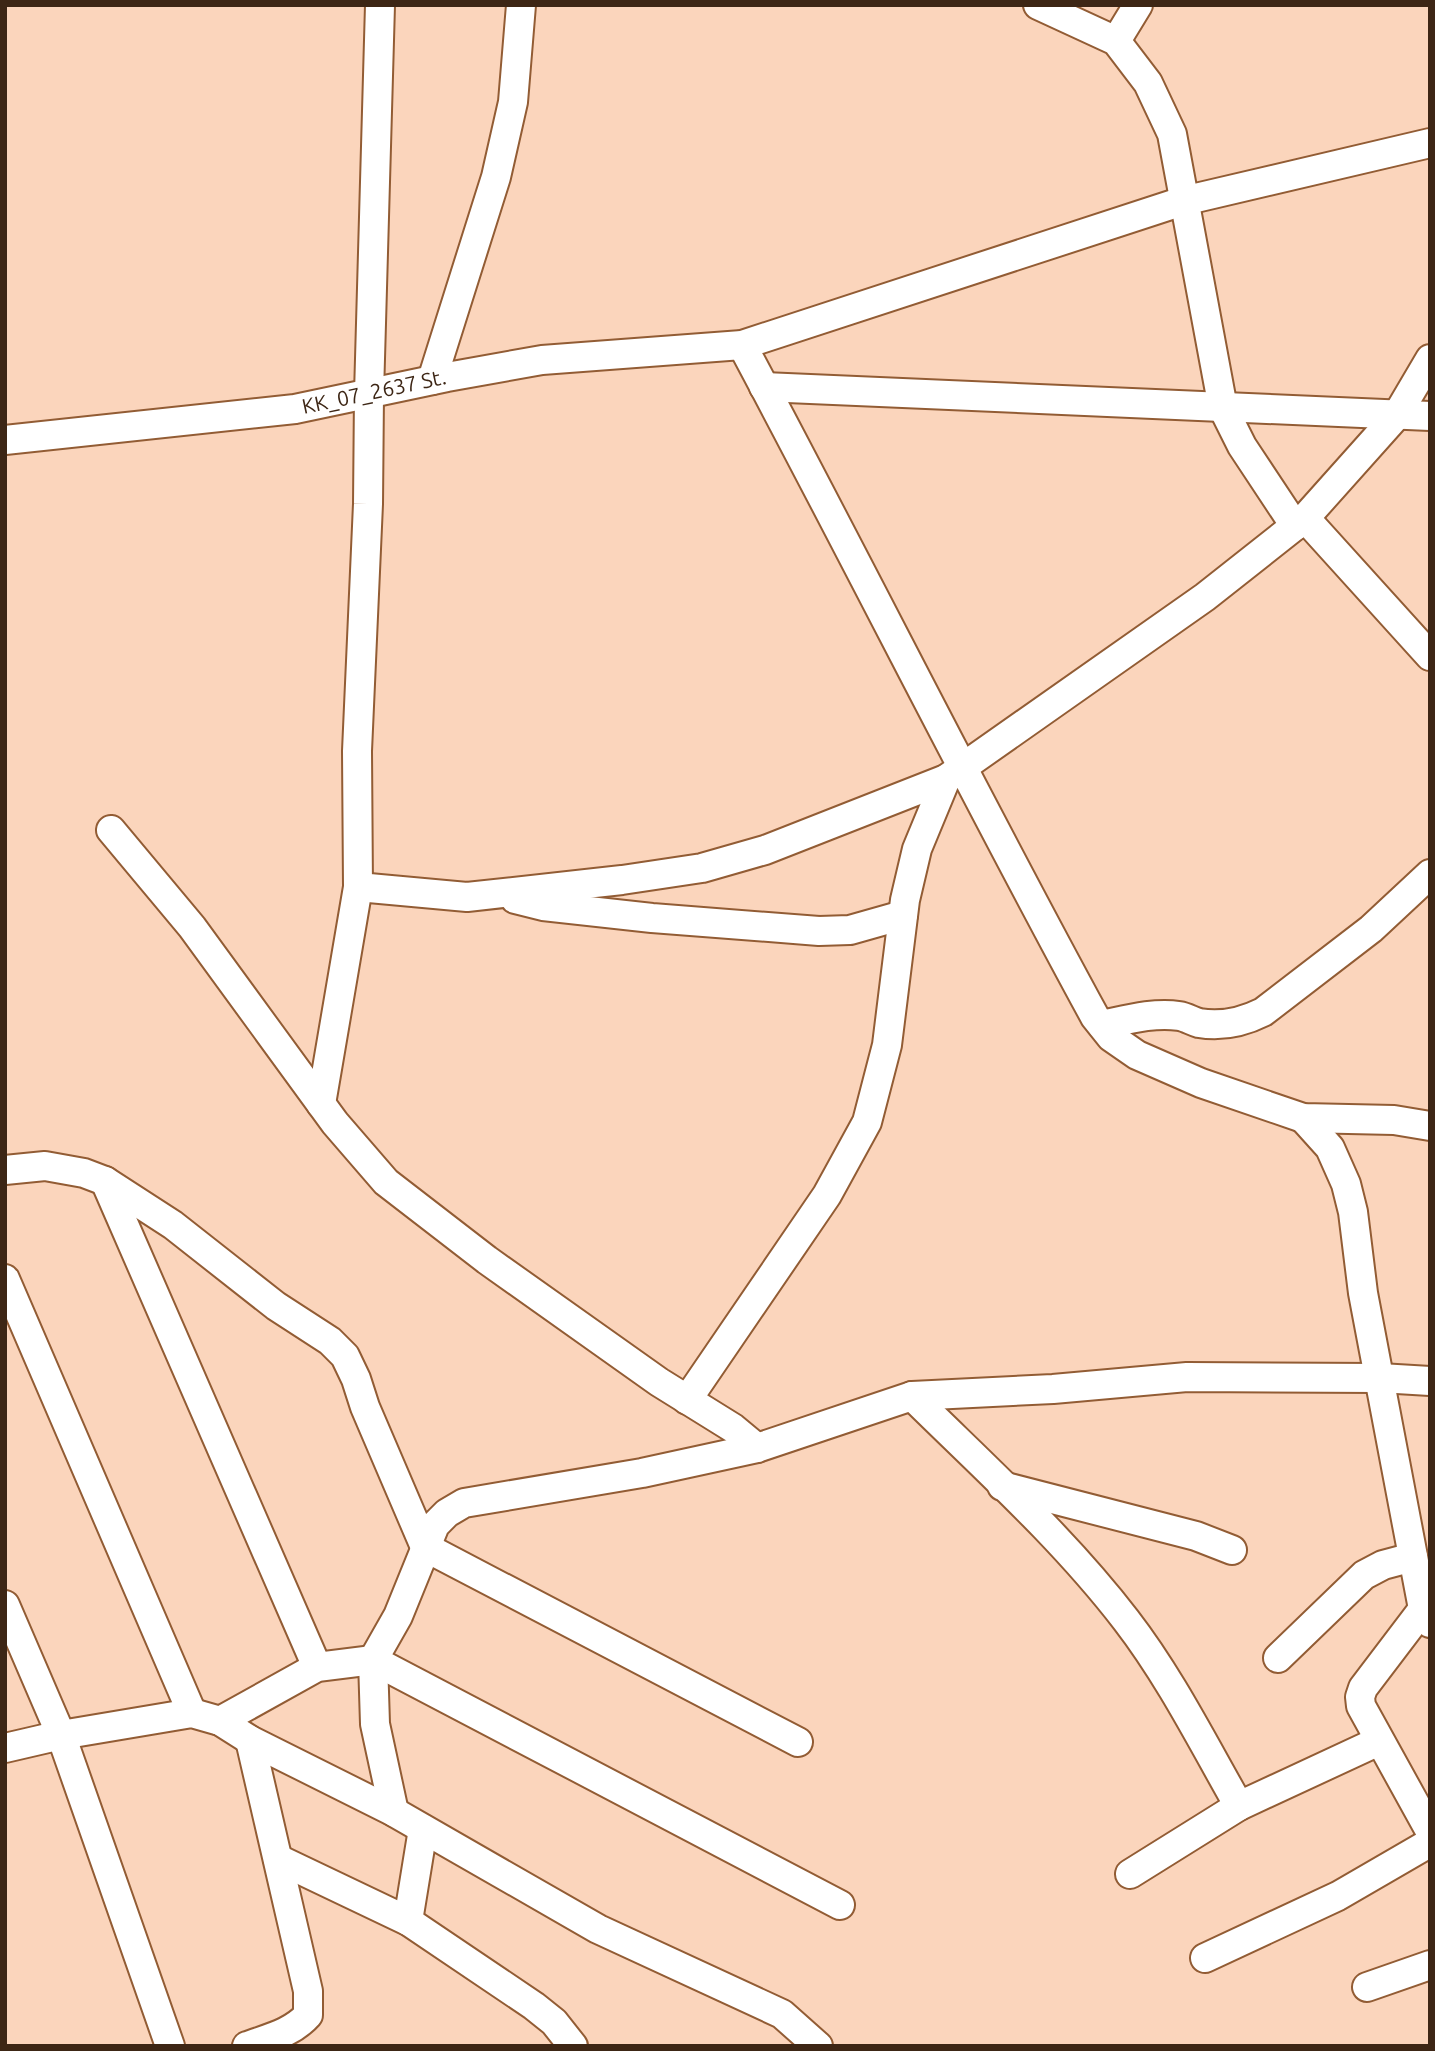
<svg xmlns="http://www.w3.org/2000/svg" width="1435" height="2051" viewBox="0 0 1435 2051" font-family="Ubuntu,sans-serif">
  <rect width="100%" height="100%" fill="#fbd5bc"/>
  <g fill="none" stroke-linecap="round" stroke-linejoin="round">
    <defs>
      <g id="minor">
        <path d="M1038 5 1116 41 1148 83 1172 134 1223 408 1242 446 1295 526"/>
        <path d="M1116 41 1138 5"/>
        <path d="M742 345C861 568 974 795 1095 1017L1111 1037 1137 1055 1201 1083 1303 1118 1394 1120 1430 1126"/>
        <path d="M432 380 496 177 513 102 521 5"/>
        <path d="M764 387 1430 416"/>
        <path d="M5 440 295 409 447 377 542 360 742 345 1183 201 1430 143"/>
        <path d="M1305 518 1430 656"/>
        <path d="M111 830 192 927 335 1123 386 1182 487 1260 659 1382 733 1428 757 1448 912 1396 1053 1389 1187 1377 1380 1378 1430 1381"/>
        <path d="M358 887 467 897 622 880 702 868 765 850 946 779 1205 597 1305 518 1397 415 1430 359"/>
        <path d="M515 899 543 906 652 918 819 931 850 930 903 915"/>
        <path d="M1102 1025C1126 1020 1154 1012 1179 1016 1186 1017 1192 1021 1199 1023 1222 1027 1243 1022 1263 1012L1371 929 1430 874"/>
        <path d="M321 1104 358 887 357 751 368 504 369 394 380 5"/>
        <path d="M1303 1118 1330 1148 1346 1184 1353 1212 1363 1293 1423 1609 1430 1623"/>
        <path d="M5 1170 45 1166 84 1173 105 1181 173 1225 276 1306 330 1341 345 1356 356 1379 365 1407 425 1547 798 1742"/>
        <path d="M105 1181 317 1667"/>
        <path d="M5 1279 192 1713"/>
        <path d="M912 1396C985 1468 1063 1538 1126 1620 1170 1677 1203 1743 1239 1806"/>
        <path d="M687 1400 827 1195 867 1122 887 1045 905 900 917 849 946 779"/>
        <path d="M1002 1486 1196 1536 1232 1550"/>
        <path d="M5 1605 61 1735 170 2046"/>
        <path d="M1423 1609 1363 1688 1360 1697 1361 1706 1430 1831"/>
        <path d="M1278 1658 1364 1575 1383 1565 1413 1557"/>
        <path d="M220 1721 317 1667 373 1660 840 1905"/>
        <path d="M5 1748 61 1735 192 1713 220 1721 250 1740 394 1812 598 1929 782 2014 818 2046"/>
        <path d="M394 1812 375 1724 373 1660 398 1616 435 1525 447 1513 464 1503 642 1473 757 1448"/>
        <path d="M278 1859 408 1921 534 2006 554 2022 573 2046"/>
        <path d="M1130 1874 1239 1806 1379 1741"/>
        <path d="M408 1921 423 1829"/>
        <path d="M1205 1958 1338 1896 1426 1845 1430 1840"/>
        <path d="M1367 1987 1430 1965"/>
        <path d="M247 2046C269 2038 292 2033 308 2015V1991L250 1740"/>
      </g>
    </defs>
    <use href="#minor" stroke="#925c34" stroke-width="32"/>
    <use href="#minor" stroke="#fff" stroke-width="28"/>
  </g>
  <g text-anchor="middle" stroke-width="5" stroke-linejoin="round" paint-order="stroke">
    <g font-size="21" fill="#3d2615" stroke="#fff">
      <text transform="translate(374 392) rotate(-12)" y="7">KK_07_2637 St.</text>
    </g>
  </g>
  <rect width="1435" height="2051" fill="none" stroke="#3d2615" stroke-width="14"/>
</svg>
